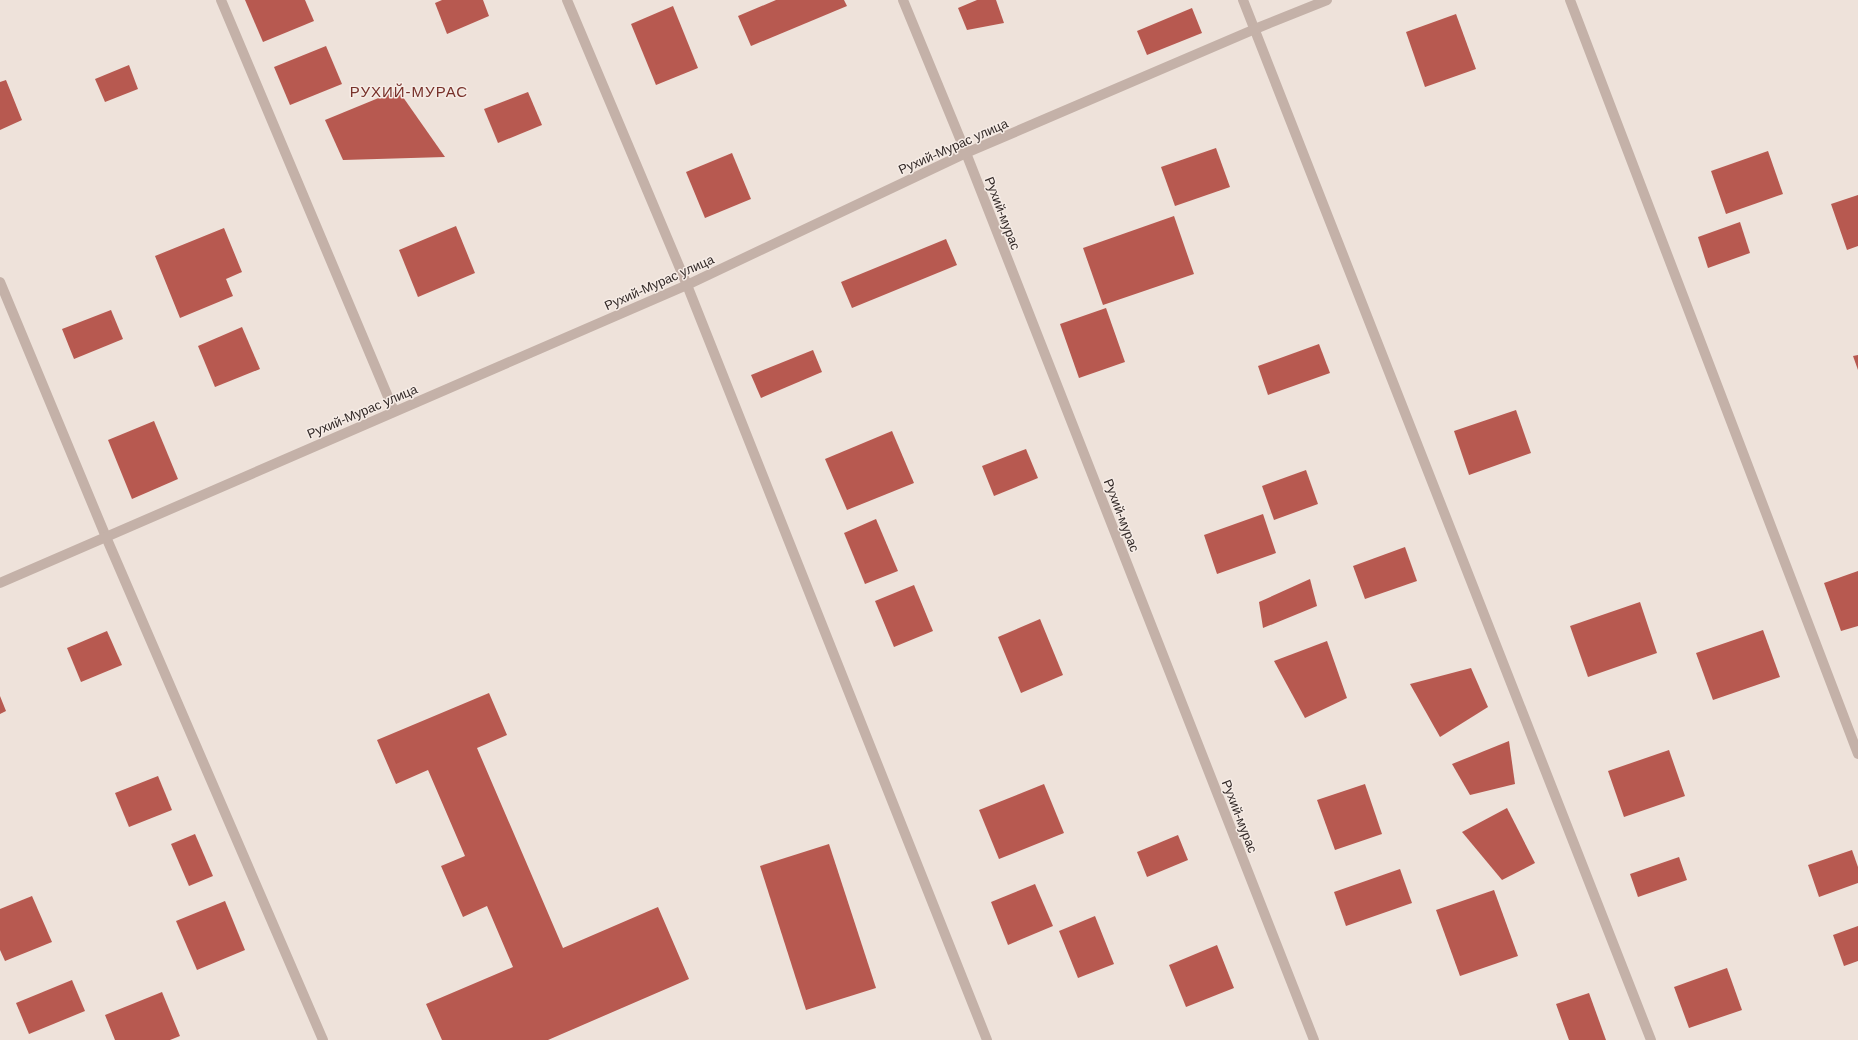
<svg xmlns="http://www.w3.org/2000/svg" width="1858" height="1040" viewBox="0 0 1858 1040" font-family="Arial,sans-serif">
  <rect width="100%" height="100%" fill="#eee2da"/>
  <g fill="#b75950">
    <path d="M245 0H305L314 21 263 42Z"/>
    <path d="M442 0H483L489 16 447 34 435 3Z"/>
    <path d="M776 0H844L847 6 751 46 738 16Z"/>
    <path d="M977 0H996L1004 23 967 30 958 8Z"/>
    <path d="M673 6 698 68 656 85 631 24Z"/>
    <path d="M1192 8 1202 33 1147 55 1137 31Z"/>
    <path d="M1456 14 1476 69 1425 87 1406 32Z"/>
    <path d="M326 46 342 84 290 105 274 67Z"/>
    <path d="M129 65 138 89 105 102 95 79Z"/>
    <path d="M6 80 22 120 0 130V82Z"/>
    <path d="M398 90 445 157 343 160 325 120Z"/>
    <path d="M528 92 542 125 498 143 484 109Z"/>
    <path d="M1216 148 1230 187 1175 206 1161 167Z"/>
    <path d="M1768 151 1783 194 1726 214 1711 171Z"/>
    <path d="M732 153 751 199 705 218 686 172Z"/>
    <path d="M1858 195V246L1847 250 1831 204Z"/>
    <path d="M1174 216 1194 274 1103 305 1083 248Z"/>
    <path d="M1740 222 1750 253 1708 268 1698 237Z"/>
    <path d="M456 226 475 273 418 297 399 250Z"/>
    <path d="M224 228 242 272 226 279 233 296 180 318 155 256Z"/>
    <path d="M946 239 957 265 852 308 841 282Z"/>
    <path d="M1106 308 1125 362 1079 378 1060 324Z"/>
    <path d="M111 310 123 339 74 359 62 329Z"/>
    <path d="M242 327 260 369 215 387 198 346Z"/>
    <path d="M1319 344 1330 373 1268 395 1258 366Z"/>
    <path d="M813 350 822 372 761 398 751 375Z"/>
    <path d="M1858 355V370L1853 356Z"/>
    <path d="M1516 410 1531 453 1469 475 1454 431Z"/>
    <path d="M154 421 178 479 132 499 108 440Z"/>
    <path d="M892 431 914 483 847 510 825 459Z"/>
    <path d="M1026 449 1038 478 994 496 982 466Z"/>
    <path d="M1306 470 1318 504 1274 520 1262 486Z"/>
    <path d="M1263 514 1276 553 1217 574 1204 535Z"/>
    <path d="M876 519 898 571 865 584 844 533Z"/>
    <path d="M1405 547 1417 581 1365 599 1353 566Z"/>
    <path d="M1858 571V626L1841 631 1824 583Z"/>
    <path d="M1310 579 1317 606 1263 628 1259 602Z"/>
    <path d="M914 585 933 631 894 647 875 601Z"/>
    <path d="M1640 602 1657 653 1588 677 1570 626Z"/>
    <path d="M1040 619 1063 675 1021 693 998 637Z"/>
    <path d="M1763 630 1780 677 1713 700 1696 653Z"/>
    <path d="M107 631 122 665 81 682 67 648Z"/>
    <path d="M1327 641 1347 698 1305 718 1274 661Z"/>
    <path d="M1471 668 1488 707 1440 737 1410 684Z"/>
    <path d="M489 693 507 735 477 748 563 948 658 907 689 979 548 1040H442L426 1004 513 967 487 906 463 917 441 866 465 856 428 770 396 784 377 740Z"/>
    <path d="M0 696 6 711 0 714Z"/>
    <path d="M1509 741 1515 784 1470 795 1452 764Z"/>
    <path d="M1669 750 1685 796 1624 817 1608 771Z"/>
    <path d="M158 776 172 810 129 827 115 793Z"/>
    <path d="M1044 784 1064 833 999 859 979 810Z"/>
    <path d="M1365 784 1382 834 1335 850 1317 800Z"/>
    <path d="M1507 808 1535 863 1502 880 1462 832Z"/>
    <path d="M195 834 213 876 189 886 171 844Z"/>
    <path d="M1178 835 1188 860 1147 877 1137 852Z"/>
    <path d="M829 844 876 988 806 1010 760 866Z"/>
    <path d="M1852 850 1858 867V883L1819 897 1808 865Z"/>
    <path d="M1679 857 1687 880 1638 897 1630 874Z"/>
    <path d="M1400 869 1412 903 1346 926 1334 892Z"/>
    <path d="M1035 884 1053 926 1008 945 991 902Z"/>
    <path d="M1494 890 1518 956 1460 976 1436 910Z"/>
    <path d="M32 896 52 942 5 961 0 950V909Z"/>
    <path d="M225 901 245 950 197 970 176 921Z"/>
    <path d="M1095 916 1114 964 1078 978 1059 931Z"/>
    <path d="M1858 926V961L1844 966 1833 935Z"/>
    <path d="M1217 945 1234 988 1186 1007 1169 965Z"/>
    <path d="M1727 968 1742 1010 1689 1028 1674 987Z"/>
    <path d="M72 980 85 1011 29 1034 16 1003Z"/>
    <path d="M162 992 180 1036 170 1040H115L105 1015Z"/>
    <path d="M1589 993 1606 1040H1569L1556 1004Z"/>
  </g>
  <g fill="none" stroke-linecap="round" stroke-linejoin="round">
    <g stroke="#c4b1a8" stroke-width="10">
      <path d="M221 0 394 411"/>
      <path d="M567 0 687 285 987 1040"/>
      <path d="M903 0 966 153 1314 1040"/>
      <path d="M1243 0 1651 1040"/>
      <path d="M1570 0 1858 754"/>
      <path d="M0 282 106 537 323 1040"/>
      <path d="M0 583 687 285 966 153 1255 29 1327 0"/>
    </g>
  </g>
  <g text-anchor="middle" stroke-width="3" stroke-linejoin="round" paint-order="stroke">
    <g font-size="13" fill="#322927" stroke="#f6ece6">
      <text transform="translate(953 146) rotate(-24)" y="5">Рухий-Мурас улица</text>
      <text transform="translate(1003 213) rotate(69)" y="5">Рухий-мурас</text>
      <text transform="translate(659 282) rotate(-24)" y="5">Рухий-Мурас улица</text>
      <text transform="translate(362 411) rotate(-23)" y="5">Рухий-Мурас улица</text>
      <text transform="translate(1122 515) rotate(69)" y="5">Рухий-мурас</text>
      <text transform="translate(1240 816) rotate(69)" y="5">Рухий-мурас</text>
    </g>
    <g font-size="15" letter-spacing="1" fill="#77312a" stroke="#f6ece6">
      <text x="409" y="97">РУХИЙ-МУРАС</text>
    </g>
  </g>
</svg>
